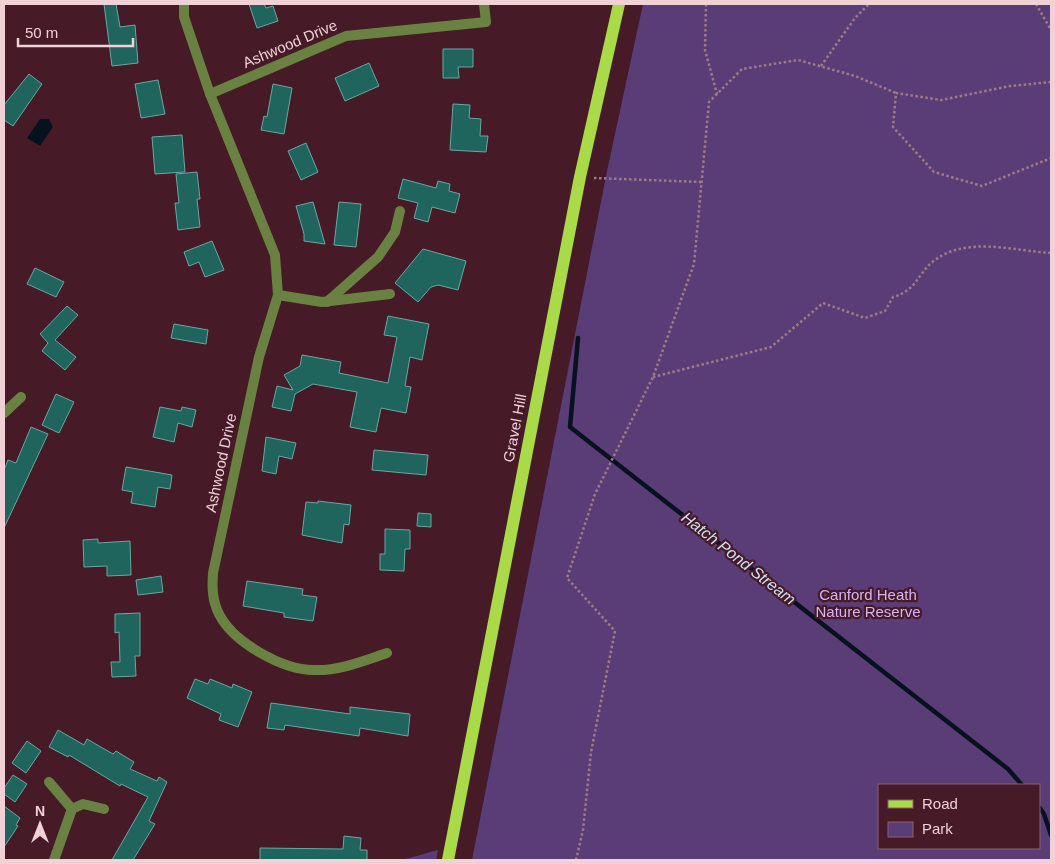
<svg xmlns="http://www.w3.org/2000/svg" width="1055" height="864" viewBox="0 0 1055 864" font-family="Arial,sans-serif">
  <rect width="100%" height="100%" fill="#461a26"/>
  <g fill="#5a3d76" fill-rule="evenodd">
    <path d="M643 4H1051V860H472L607 171ZM1039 785V848H879V785Z"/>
    <path d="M438 850 436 860H402Z"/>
  </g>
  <path fill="#06131f" d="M40 119H49L53 127 40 146 27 138Z"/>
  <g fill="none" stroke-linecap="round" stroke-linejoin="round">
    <g stroke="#06131f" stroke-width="4.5">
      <path d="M578 338 570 427 1008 769 1022 785"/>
      <path d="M1039 807 1044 814 1051 835"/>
    </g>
  </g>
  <g fill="#1f645d" stroke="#67a9a1">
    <path d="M104 4H116L120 27 135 25 138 63 112 66Z"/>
    <path d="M249 4H264L266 8 273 6 278 21 257 28Z"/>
    <path d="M443 49H473V67H458L459 78H443Z"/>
    <path d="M369 63 379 86 345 101 335 78Z"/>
    <path d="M29 74 42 84 13 126 4 120V105Z"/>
    <path d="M158 80 165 114 141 118 135 84Z"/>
    <path d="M273 84 292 88 284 134 261 130 264 116 267 117Z"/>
    <path d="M453 104 470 105 469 118 481 119 480 136H488L486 152 450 150Z"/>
    <path d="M182 135 185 172 155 174 152 137Z"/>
    <path d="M306 143 318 172 301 180 288 151Z"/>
    <path d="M197 172 200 199H197L200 227 178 230 175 203H179L176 174Z"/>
    <path d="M403 179 436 188 438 181 450 184 449 191 460 194 455 213 432 207 428 222 414 218 418 203 398 198Z"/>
    <path d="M313 202 325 244 304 241V234L296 206Z"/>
    <path d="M339 202 361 204 356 247 334 245Z"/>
    <path d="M212 241 224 270 205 277 199 262 189 266 184 252Z"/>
    <path d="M423 249 466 261 458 290 438 285 431 287 418 302 395 283Z"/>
    <path d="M35 268 64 282 56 297 27 284Z"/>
    <path d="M67 306 78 315 55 340 76 357 65 370 42 351 48 343 40 334Z"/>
    <path d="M388 316 429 324 422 360 410 357 405 386 411 387 406 413 381 408 376 432 350 427 357 392 313 384 295 394 291 411 272 407 277 386 293 390 284 375 300 366 302 355 341 362 339 373 388 383 397 337 384 335Z"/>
    <path d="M174 324 208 330 206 344 171 338Z"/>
    <path d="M56 394 74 402 59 433 42 425Z"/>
    <path d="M160 407 181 411 182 407 196 410 192 427 178 423 174 442 153 437Z"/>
    <path d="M31 427 48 434 4 528V470L8 460 16 463Z"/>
    <path d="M266 437 296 443 292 459 279 456 276 474 262 471Z"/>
    <path d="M374 450 428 455 426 475 372 470Z"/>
    <path d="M126 467 172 475 170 489 158 487 155 507 131 503 133 492 122 490Z"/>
    <path d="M318 501 351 505 349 525 344 524 342 543 302 535 306 502 318 503Z"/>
    <path d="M418 513 431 514V527L417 526Z"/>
    <path d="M385 529 410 530V549H405L404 571 380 570V554H385Z"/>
    <path d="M98 539V543L130 541 131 575 107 576V566L84 567 83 540Z"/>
    <path d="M161 576 163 592 138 595 136 580Z"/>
    <path d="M247 581 303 589 302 595 317 597 313 621 284 617V613L243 606Z"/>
    <path d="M140 613V656H135L136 676 112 677 111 662H120L119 632 115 633V614Z"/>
    <path d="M195 679 208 684 210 679 232 688 233 684 252 692 238 727 219 720 221 714 187 698Z"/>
    <path d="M271 703 350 714V707L410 714 408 736 360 728 359 736 285 725 284 730 267 728Z"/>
    <path d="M58 730 84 745 87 739 113 754 116 751 134 762 130 769 157 781 159 777 167 782 149 821 155 824 133 860H112L148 797 121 784 120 786 69 755 68 757 49 747Z"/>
    <path d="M27 741 41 751 26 773 12 763Z"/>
    <path d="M13 775 27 784 15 802 4 794V788Z"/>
    <path d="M4 806 20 818 16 825 18 826 4 847Z"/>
    <path d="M344 836 361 838 360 850H367V860H260V848L343 849Z"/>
  </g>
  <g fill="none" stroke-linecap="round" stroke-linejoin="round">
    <g stroke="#9f7b83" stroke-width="2.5" stroke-dasharray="2.5 2.5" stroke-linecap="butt">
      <path d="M706 4 705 50 717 94"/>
      <path d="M1036 4 1051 30"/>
      <path d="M821 66 855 18 869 4"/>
      <path d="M1051 82 1010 86 941 100 896 93 893 127 934 172 982 186 1051 158"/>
      <path d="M594 178 701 182"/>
      <path d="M653 377 771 347 823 303 865 318 885 311 893 297C918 290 917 273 935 260 967 236 1015 251 1051 253"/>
      <path d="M576 860 583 830 591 752 615 631 567 578 595 494 653 377 694 264 709 102 742 69 798 60 855 76 896 93"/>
    </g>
    <g stroke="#6a8241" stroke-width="10">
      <path d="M184 4V17L210 94 275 255 278 295 259 357 213 573C212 587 212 600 219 614 233 642 282 670 314 670 339 671 363 661 387 653"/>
      <path d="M210 94 346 36 486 22 484 4"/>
      <path d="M278 295 322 302 390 294"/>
      <path d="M327 302 378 257 395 232 400 211"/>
      <path d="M4 413 21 397"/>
      <path d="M49 782 72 809"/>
      <path d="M54 860 72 809 83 804 104 809"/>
    </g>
    <path stroke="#a9da47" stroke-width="12" d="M448 860 580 177 619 4"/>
  </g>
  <g text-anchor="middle" stroke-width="4.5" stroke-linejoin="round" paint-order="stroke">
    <g font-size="15" fill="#efd1d6" stroke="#461a26">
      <text transform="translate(290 44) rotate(-23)" y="5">Ashwood Drive</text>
      <text transform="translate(515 428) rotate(-79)" y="5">Gravel Hill</text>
      <text transform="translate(221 463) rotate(-78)" y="5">Ashwood Drive</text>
    </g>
    <g font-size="15" fill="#d6b2fc" stroke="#461a26">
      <text x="868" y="600">Canford Heath<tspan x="868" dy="17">Nature Reserve</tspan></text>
    </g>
    <g font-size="16" font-style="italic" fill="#cbe1f5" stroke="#461a26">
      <text transform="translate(739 558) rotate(38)" y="6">Hatch Pond Stream</text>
    </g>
  </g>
  <rect width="1055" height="864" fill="none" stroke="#efd1d6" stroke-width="10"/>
  <rect x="878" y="784" width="162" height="65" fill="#461a26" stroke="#8a636c"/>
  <rect x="888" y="800" width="25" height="8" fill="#a9da47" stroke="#8a636c"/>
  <text x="922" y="809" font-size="15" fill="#efd1d6">Road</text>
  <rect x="888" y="822" width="25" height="15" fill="#5a3d76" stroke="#8a636c"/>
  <text x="922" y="834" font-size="15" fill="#efd1d6">Park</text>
  <g transform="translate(40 824)" stroke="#461a26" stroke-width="4" paint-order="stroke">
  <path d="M0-4L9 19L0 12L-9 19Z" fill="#efd1d6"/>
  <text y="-8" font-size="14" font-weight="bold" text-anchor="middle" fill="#efd1d6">N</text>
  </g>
  <path d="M18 38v8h115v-8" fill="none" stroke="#efd1d6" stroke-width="2.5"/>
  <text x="25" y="38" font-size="15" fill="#efd1d6" stroke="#461a26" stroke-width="4" paint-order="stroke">50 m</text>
</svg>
